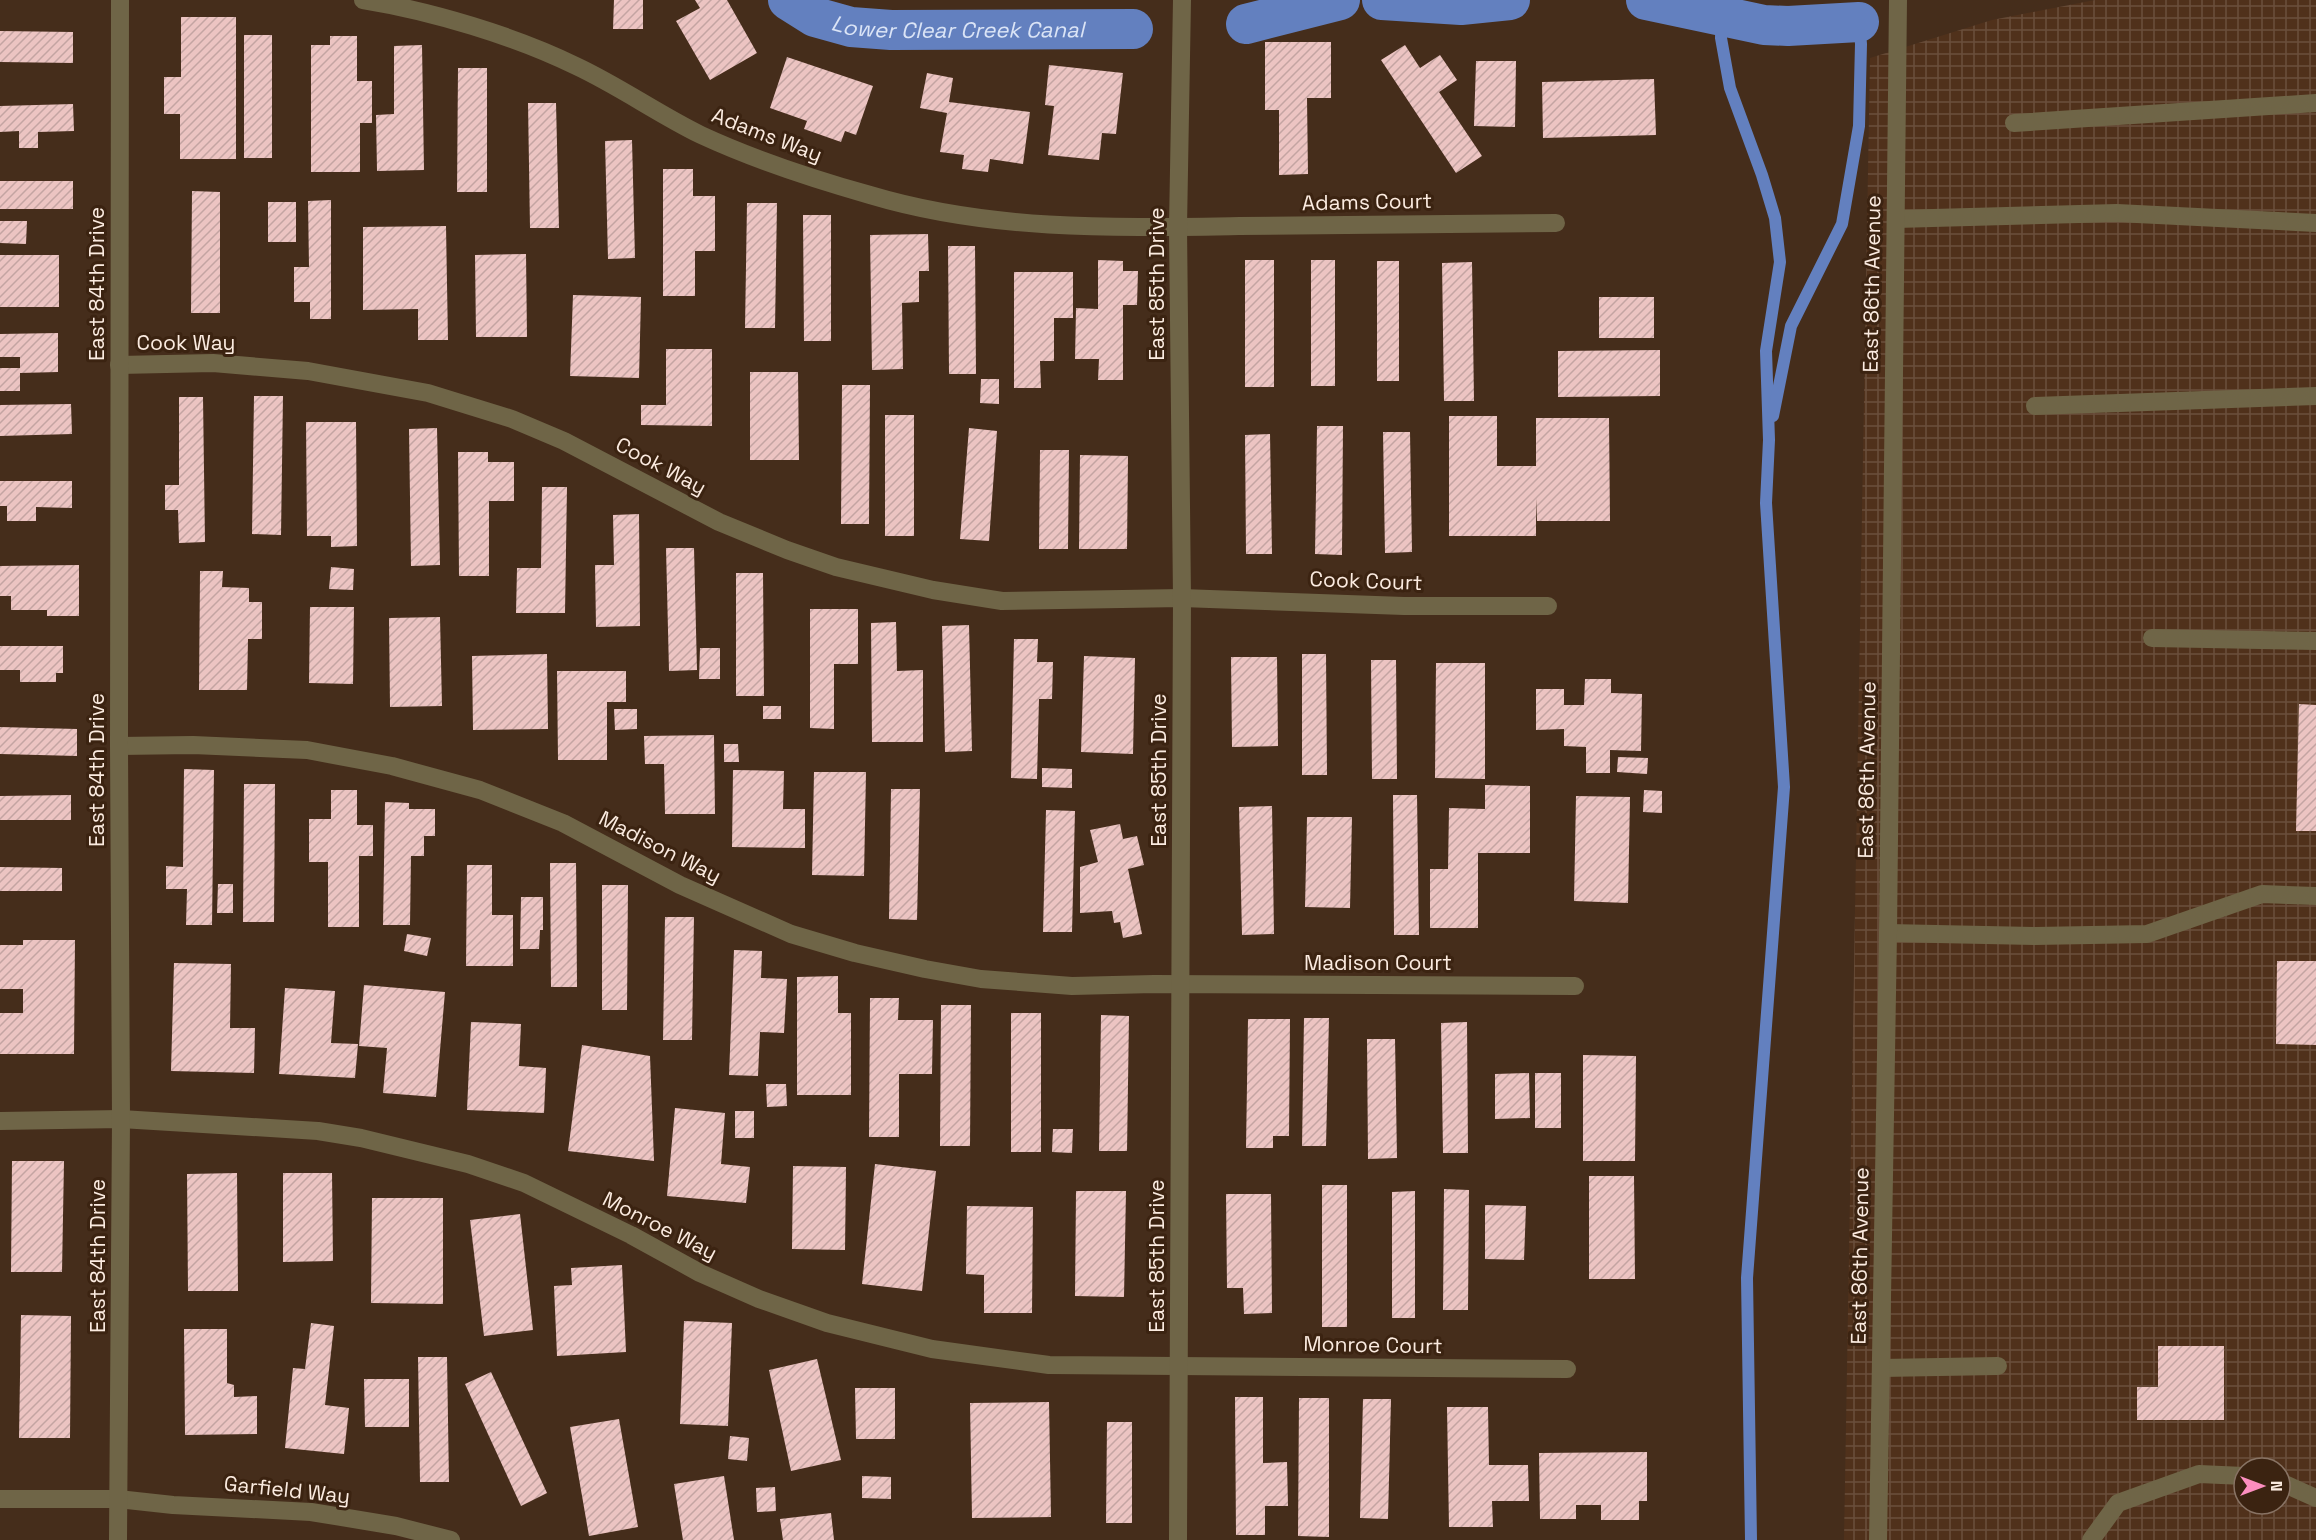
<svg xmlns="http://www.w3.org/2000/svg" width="2316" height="1540" viewBox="0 0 2316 1540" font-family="'Space Grotesk',sans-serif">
  <defs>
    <pattern id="industrial-grid" width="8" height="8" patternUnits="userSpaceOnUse" patternTransform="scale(1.5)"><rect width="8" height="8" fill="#50311b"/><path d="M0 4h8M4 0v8" fill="none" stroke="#6a4f3c"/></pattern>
    <pattern id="building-hatch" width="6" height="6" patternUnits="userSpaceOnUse" patternTransform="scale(1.5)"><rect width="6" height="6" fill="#ecc4c2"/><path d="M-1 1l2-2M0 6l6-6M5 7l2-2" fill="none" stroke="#c4a4a2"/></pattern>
  </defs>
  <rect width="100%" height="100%" fill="#452d1b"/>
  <path fill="url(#industrial-grid)" fill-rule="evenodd" d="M2095 0H2316V1540H1844L1870 58 1992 20ZM2244 1468H2280V1504H2244Z"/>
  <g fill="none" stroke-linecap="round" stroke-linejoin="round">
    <g stroke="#6380bf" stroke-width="12">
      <path d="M1722 0 1721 38 1730 88 1762 175 1775 218 1780 262 1766 351 1769 440 1766 503 1784 787 1747 1278 1751 1540"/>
      <path d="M1773 416 1791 326 1842 224 1859 126 1861 44 1859 22"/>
    </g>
    <g stroke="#6380bf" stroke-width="40">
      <path id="s1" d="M788 0 815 17 851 27 891 30 1133 29"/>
      <path d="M1382 0 1461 5 1510 0"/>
      <path d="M1646 0 1764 25 1788 26 1859 22"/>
      <path d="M1246 24 1340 0"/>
    </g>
  </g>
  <g fill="url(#building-hatch)">
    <path d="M614 0H643V29H613Z"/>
    <path d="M695 0H727L757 53 710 80 676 21 700 8Z"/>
    <path d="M181 17H236V159H180V114H164V77H181Z"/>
    <path d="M0 31 73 32V63L0 62Z"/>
    <rect x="244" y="35" width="28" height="123"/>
    <path d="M330 36H357V81H372V123H360V172H311V45H330Z"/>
    <path d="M1265 42H1331V98H1307L1308 174 1279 175V110H1265Z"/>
    <path d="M422 45 424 170 377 171 376 115 394 114V46Z"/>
    <path d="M1405 45 1420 68 1440 55 1457 80 1439 92 1482 156 1456 173 1381 60Z"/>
    <path d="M787 57 873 86 856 135 845 131 841 142 804 129 807 121 770 108Z"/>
    <path d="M1476 61H1516L1515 127 1474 126Z"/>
    <path d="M1049 65 1123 73 1116 134 1102 133 1099 160 1048 155 1054 106 1045 105Z"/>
    <path d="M458 68H487V192H457Z"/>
    <path d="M927 73 953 78 949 102 1030 112 1023 164 990 159 988 172 962 169 964 155 940 152 947 113 920 108Z"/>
    <path d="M1654 79 1656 135 1543 138 1542 82Z"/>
    <path d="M528 103H556L559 228H530Z"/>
    <path d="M73 104 74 131 38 132V148H19V131L0 132V106Z"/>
    <path d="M632 140 635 258 608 259 605 141Z"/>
    <path d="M663 169H693V196H715V251H695V296H663Z"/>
    <rect x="0" y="181" width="73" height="28"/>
    <path d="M192 191 220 192V313H191Z"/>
    <path d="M331 200V319H310V302H294V267H309L308 201Z"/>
    <rect x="268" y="202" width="28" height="40"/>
    <path d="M747 203H777L775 328H745Z"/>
    <path d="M803 215H831V341H804Z"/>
    <path d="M0 221H27L26 244 0 243Z"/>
    <path d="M446 226 448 340H418V309L363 310V227Z"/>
    <path d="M928 234 929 271H919V302L902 303 903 369 872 370 870 235Z"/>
    <path d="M948 246H975L976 374H949Z"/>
    <path d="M526 254 527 337H476L475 255Z"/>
    <rect x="0" y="255" width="59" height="52"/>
    <path d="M1098 260 1123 261V271H1138L1137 305H1123V380H1098L1099 359H1075L1076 308 1098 309Z"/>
    <rect x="1245" y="260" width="29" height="127"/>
    <rect x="1311" y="260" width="24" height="126"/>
    <rect x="1377" y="261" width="22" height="120"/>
    <path d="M1472 262 1474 401H1444L1442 263Z"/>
    <path d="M1014 272H1073V318H1054V361H1040L1041 388H1014Z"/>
    <path d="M573 295 641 297 639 378 570 376Z"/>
    <rect x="1599" y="297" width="55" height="41"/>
    <path d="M58 333V372L20 373V391H0V368H20V357H0V334Z"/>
    <path d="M666 349H712V426L641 425V405H666Z"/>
    <path d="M1660 350V396L1558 397V351Z"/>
    <path d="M750 372H798L799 460H750Z"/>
    <path d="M981 379H999V404L980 403Z"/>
    <path d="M842 385H870L869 524H841Z"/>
    <path d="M254 396H283L281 535 252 534Z"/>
    <path d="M179 397H203L205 542 179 543 178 510H165V485H179Z"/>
    <path d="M71 404 72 434 0 436V405Z"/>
    <rect x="885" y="415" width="29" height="121"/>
    <path d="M1449 416H1497V466H1536V418H1609L1610 521H1537L1536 498V536H1449Z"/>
    <path d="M306 422H356L357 546 331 547V536H307Z"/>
    <path d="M1317 426H1343L1342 555 1315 554Z"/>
    <path d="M437 428 440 565 411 566 409 429Z"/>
    <path d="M969 428 997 431 989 541 960 539Z"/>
    <path d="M1383 432H1410L1412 552 1385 553Z"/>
    <path d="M1270 434 1272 554H1246L1245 435Z"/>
    <path d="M1040 450H1069L1068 549H1039Z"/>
    <path d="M458 452H488V462H514V501H489V576H459Z"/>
    <path d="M1080 455 1128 456 1127 549H1079Z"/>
    <path d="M0 481H72V508L36 507V521H7V506H0Z"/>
    <path d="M542 487H567L565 613H516L517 568H541Z"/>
    <path d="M639 514 640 626 596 627 595 565H614L613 515Z"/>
    <path d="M666 548H694L697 670 669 671Z"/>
    <path d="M79 565V616H47V610H11V596H0V566Z"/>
    <path d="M331 567 354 569 353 590 329 589Z"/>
    <path d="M200 571H223L222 587 249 588V602H262V639H248L247 690H199Z"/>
    <path d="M736 573H763L764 696H736Z"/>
    <path d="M310 607H354L353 684 309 683Z"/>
    <path d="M810 609H858V664H834V729L810 728Z"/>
    <path d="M440 617 442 706 390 707 389 618Z"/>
    <path d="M896 622 897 671 923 670V742H872L871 623Z"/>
    <path d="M969 625 972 751 945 752 942 626Z"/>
    <path d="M1014 639H1038L1037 662H1053L1052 699H1039L1037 779 1011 778Z"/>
    <path d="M0 646H63V673H56V682H20V670H0Z"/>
    <path d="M700 648H720V679H699Z"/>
    <path d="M547 654 548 729 473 730 472 656Z"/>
    <path d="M1302 654H1326L1327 775H1302Z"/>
    <path d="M1084 656 1135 658 1133 754 1081 752Z"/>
    <path d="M1231 657H1277L1278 746 1232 747Z"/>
    <path d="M1371 660H1396L1397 779H1372Z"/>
    <path d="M1436 663H1485V779L1435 778Z"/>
    <path d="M557 671H626V702H607V760H558Z"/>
    <path d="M1585 679H1611V693L1642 694 1641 751 1610 750V773H1586V747L1564 746V729L1536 730V689H1564V705H1584Z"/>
    <path d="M2299 704 2316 705V831H2296Z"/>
    <rect x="763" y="706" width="18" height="13"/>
    <path d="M614 709H637V729L615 730Z"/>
    <path d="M0 727 77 729V756L0 754Z"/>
    <path d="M714 735 715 814H665L664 764H645L644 736Z"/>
    <path d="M724 744H738L739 762H724Z"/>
    <path d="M1618 757 1648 758 1647 774 1617 772Z"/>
    <path d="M1042 768 1072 769V788L1042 787Z"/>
    <path d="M184 769 214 770 212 925H186L187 889H166V866L183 867Z"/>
    <path d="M733 770 784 771 783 809H805V848L732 847Z"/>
    <path d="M814 772H866L864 876 812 875Z"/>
    <path d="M244 784H275L274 922H243Z"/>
    <path d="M1485 785 1530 786V853H1478V928H1430V869H1448L1449 808 1485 809Z"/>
    <path d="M891 789H920L917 920 889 919Z"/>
    <path d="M331 790H357V825H373V856H359V927H328V862H309V819H331Z"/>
    <path d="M1644 790 1662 791V813L1643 812Z"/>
    <path d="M71 795V820H0V796Z"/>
    <path d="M1393 795H1417L1419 935H1394Z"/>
    <path d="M1576 796 1630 797 1628 903 1574 901Z"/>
    <path d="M385 802 409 803V809H435V836H424V856H411L410 925H383Z"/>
    <path d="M1272 806 1274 934 1242 935 1239 807Z"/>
    <path d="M1046 810 1075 811 1072 932H1043Z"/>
    <path d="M1307 817H1352L1350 908 1305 907Z"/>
    <path d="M1120 824 1123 839 1137 836 1144 865 1128 869 1142 934 1123 938 1120 922 1114 923 1112 911 1080 913V867L1098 862 1090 830Z"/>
    <path d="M550 863H576L577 987H551Z"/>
    <path d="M467 865H492V915H513V966H466Z"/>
    <path d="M0 867 62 868V891H0Z"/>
    <path d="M218 884H233V913H217Z"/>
    <path d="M602 885H628L627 1010H602Z"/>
    <path d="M521 897H543V930H540L539 949H520Z"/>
    <path d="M665 917H694L692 1040H663Z"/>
    <path d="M407 934 431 938 427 956 404 951Z"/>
    <path d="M23 940H75L74 1054H0V1013H23V989H0V945H23Z"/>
    <path d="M734 950 762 951 761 978 787 979 784 1033 760 1032 758 1076 729 1075Z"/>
    <path d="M2277 961H2316V1045L2276 1044Z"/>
    <path d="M174 963 231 964 230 1028H255L254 1073 171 1071Z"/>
    <path d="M838 976V1013H851V1095H797V977Z"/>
    <path d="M364 985 445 992 436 1097 383 1093 387 1048 359 1046Z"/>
    <path d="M285 988 335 991 331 1043 358 1044 355 1078 279 1074Z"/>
    <path d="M870 998H899L898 1020H933L932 1074H899V1137H869Z"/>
    <path d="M941 1005H971L970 1146H940Z"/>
    <rect x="1011" y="1013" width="30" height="139"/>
    <path d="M1101 1015 1129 1016 1127 1151H1099Z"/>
    <path d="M1304 1018H1329L1326 1146H1302Z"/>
    <path d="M1248 1019H1290L1289 1136H1273V1148H1246Z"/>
    <path d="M471 1022 521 1024 519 1066 546 1068 544 1113 467 1110Z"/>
    <path d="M1467 1022 1468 1153H1443L1441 1023Z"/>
    <path d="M1367 1039H1395L1397 1158 1368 1159Z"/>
    <path d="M582 1045 650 1056 654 1161 568 1151Z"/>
    <path d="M1583 1055 1636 1056 1635 1161H1583Z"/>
    <path d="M1529 1073 1530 1118 1495 1119V1074Z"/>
    <rect x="1535" y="1073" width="26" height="55"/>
    <path d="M766 1084H786L787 1106 767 1107Z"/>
    <path d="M675 1108 725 1113 721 1164 750 1167 746 1203 667 1196Z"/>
    <rect x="735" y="1111" width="19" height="27"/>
    <path d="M1053 1129H1073L1072 1153 1052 1152Z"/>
    <path d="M12 1161H64L62 1272H11Z"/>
    <path d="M875 1164 936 1171 922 1291 862 1284Z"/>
    <path d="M793 1166 846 1167 845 1250 792 1249Z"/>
    <path d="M237 1173 238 1291H188L187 1174Z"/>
    <path d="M283 1173H332L333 1261 283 1262Z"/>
    <path d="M1589 1176H1634L1635 1279H1589Z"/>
    <rect x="1322" y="1185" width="25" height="142"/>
    <path d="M1444 1189 1469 1190 1468 1310H1443Z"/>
    <path d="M1076 1191H1126L1124 1297 1075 1296Z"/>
    <path d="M1415 1191V1318H1392V1192Z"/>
    <path d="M1226 1194H1271L1272 1313 1244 1314 1243 1288H1227Z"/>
    <path d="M372 1198H443V1304L371 1303Z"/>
    <path d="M1485 1205 1526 1206 1524 1260 1485 1259Z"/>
    <path d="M967 1206 1033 1207 1032 1313H984V1275L966 1274Z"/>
    <path d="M520 1214 533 1330 484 1336 470 1220Z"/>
    <path d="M622 1265 626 1352 557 1356 554 1286 572 1285 571 1268Z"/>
    <path d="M21 1315 71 1316 70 1438H19Z"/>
    <path d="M684 1321 732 1323 728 1426 680 1424Z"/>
    <path d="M311 1323 334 1326 325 1405 349 1408 344 1454 285 1448 293 1368 305 1369Z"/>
    <path d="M184 1329H227V1383L234 1385V1397L257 1396V1434L185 1435Z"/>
    <path d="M2158 1346H2224V1420H2137V1387H2158Z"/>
    <path d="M418 1357H447L449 1482H420Z"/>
    <path d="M817 1359 841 1460 791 1471 769 1370Z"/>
    <path d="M491 1372 547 1493 521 1506 465 1384Z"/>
    <path d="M364 1379H409V1427H365Z"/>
    <path d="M855 1388H895V1439H856Z"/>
    <path d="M1235 1397H1263V1463L1287 1462 1288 1506H1265V1535H1236Z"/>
    <path d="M1299 1398H1329V1537L1298 1536Z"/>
    <path d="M1363 1399H1391L1388 1519 1360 1518Z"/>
    <path d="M1049 1402 1051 1517 972 1518 970 1403Z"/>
    <path d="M1447 1407H1488L1489 1465H1528L1529 1501H1492L1493 1527H1449Z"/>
    <path d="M619 1419 638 1527 589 1536 570 1427Z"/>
    <path d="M1107 1422H1132V1523H1106Z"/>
    <path d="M730 1436 749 1438 747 1461 728 1459Z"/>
    <path d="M1647 1452V1501H1639V1520H1601V1505H1576V1519H1540L1539 1453Z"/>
    <path d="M724 1476 734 1540H683L674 1484Z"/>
    <path d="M862 1476 891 1477V1499L862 1498Z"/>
    <path d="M775 1487 776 1511 757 1512 756 1488Z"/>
    <path d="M831 1513 834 1540H783L780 1519Z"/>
  </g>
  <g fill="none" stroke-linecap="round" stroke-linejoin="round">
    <g stroke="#6f6547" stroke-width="18">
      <path d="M2014 123 2316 103"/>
      <path d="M1896 219 2117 213 2316 223"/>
      <path d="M2035 406 2316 396"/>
      <path d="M2152 638 2316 641"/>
      <path d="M1888 933 2035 936 2147 934 2262 894 2316 896"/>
      <path d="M2280 1482 2316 1498"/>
      <path d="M2091 1540 2118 1503 2199 1474 2244 1476"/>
    </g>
    <g stroke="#6f6547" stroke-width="18">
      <path d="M363 0C431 11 515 36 576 66 619 86 658 114 701 135 755 160 813 179 870 195 990 231 1116 228 1239 226 1345 225 1450 224 1556 223"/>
      <path d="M119 365 213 363 308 371 428 393 512 419 564 441 719 522 787 550 836 567 933 590 1002 601 1182 598 1404 606H1548"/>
      <path d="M119 746 193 745 307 750 392 766 480 790 563 823 680 885 791 934 855 953 925 969 981 979 1072 986 1154 984 1575 986"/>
      <path d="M0 1121 121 1119 318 1131 361 1138 468 1164 524 1183 631 1235 700 1273 759 1299 827 1323 932 1349 1049 1365 1567 1369"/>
      <path d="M1881 1368 1998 1366"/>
      <path d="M0 1499H118L173 1505 311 1512 396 1526 451 1540"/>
      <path d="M118 1540 121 1119 119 746 120 0"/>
      <path d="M1178 1540 1182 598 1178 227 1182 0"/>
      <path d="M1878 1540 1888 933 1898 0"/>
    </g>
  </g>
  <g text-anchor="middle" stroke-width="6" stroke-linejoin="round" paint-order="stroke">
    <g font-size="21" fill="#fbebe0" stroke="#3b2311">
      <text transform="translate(767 135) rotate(21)" y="7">Adams Way</text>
      <text transform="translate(1367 202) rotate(-1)" y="7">Adams Court</text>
      <text transform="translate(97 284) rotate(-90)" y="7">East 84th Drive</text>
      <text transform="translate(1157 284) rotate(-90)" y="7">East 85th Drive</text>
      <text transform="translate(1872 284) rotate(-89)" y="7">East 86th Avenue</text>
      <text x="186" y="350">Cook Way</text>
      <text transform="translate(661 466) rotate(28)" y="7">Cook Way</text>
      <text transform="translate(1366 581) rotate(2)" y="7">Cook Court</text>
      <text transform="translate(97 770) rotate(-90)" y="7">East 84th Drive</text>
      <text transform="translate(1159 770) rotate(-90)" y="7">East 85th Drive</text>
      <text transform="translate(1867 770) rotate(-89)" y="7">East 86th Avenue</text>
      <text transform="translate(660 847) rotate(27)" y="7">Madison Way</text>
      <text x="1378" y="970">Madison Court</text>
      <text transform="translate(660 1226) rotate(27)" y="7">Monroe Way</text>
      <text transform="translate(98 1256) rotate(-90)" y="7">East 84th Drive</text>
      <text transform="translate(1157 1256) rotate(-90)" y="7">East 85th Drive</text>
      <text transform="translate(1860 1256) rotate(-89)" y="7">East 86th Avenue</text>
      <text transform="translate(1373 1345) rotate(1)" y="7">Monroe Court</text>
      <text transform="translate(287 1490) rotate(6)" y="7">Garfield Way</text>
    </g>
    <g font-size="22" font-style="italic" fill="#dbe4f6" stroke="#3b2311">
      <text dy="8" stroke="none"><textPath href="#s1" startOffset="176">Lower Clear Creek Canal</textPath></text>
    </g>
  </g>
  <g transform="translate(2262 1486) rotate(90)"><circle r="28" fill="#3b2311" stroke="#887364" stroke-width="1.5"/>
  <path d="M0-4.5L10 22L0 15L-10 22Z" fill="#fd8ec0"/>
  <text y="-9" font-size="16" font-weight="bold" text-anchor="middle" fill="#fbebe0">N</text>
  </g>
</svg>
